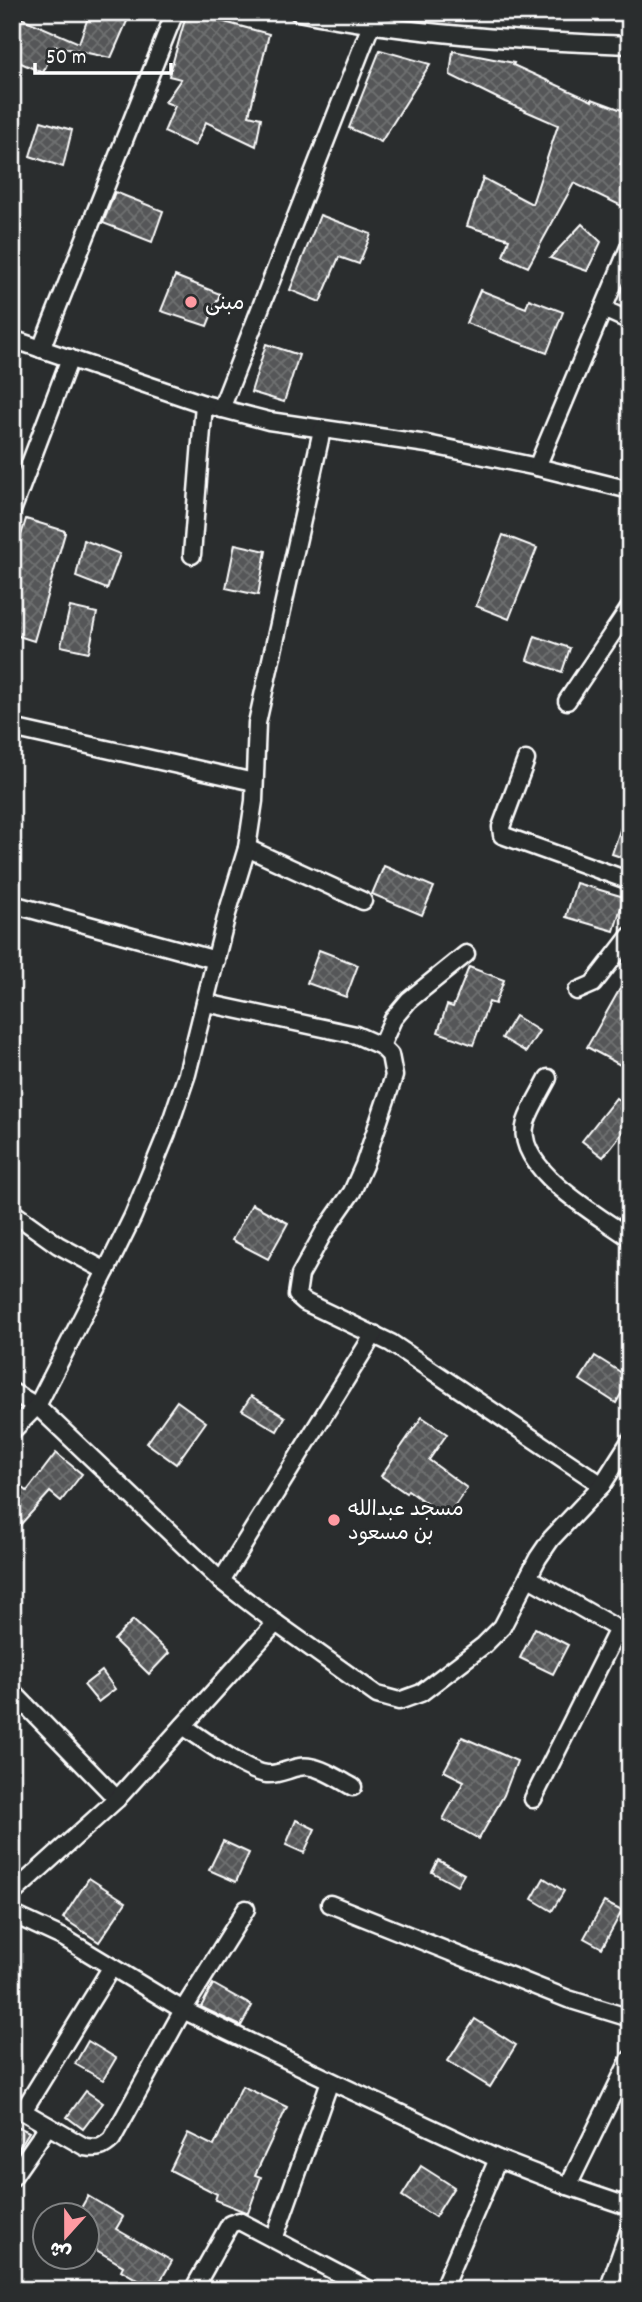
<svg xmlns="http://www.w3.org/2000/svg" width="642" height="2302" viewBox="0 0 642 2302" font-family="Dekko,'Playpen Sans Arabic',sans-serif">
  <defs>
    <pattern id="building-cross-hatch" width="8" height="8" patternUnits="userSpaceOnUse" patternTransform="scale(1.75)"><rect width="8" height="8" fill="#555758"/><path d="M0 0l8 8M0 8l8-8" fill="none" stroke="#6e7071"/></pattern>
  </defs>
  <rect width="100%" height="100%" fill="#2a2d2e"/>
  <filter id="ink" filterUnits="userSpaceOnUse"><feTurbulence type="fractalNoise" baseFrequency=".0143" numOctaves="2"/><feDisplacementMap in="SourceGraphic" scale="14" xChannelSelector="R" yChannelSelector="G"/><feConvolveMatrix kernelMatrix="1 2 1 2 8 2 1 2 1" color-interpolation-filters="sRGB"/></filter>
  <g filter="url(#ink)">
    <g fill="url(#building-cross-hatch)" stroke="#fff" stroke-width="2">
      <path d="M90 12H131L111 58 55 46 43 73 12 59V14L79 43Z"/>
      <path d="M187 12 269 34 249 115 261 118 256 146 206 122 195 146 164 132 175 106 165 102 181 79 169 76Z"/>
      <path d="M380 50 430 64 381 142 349 128Z"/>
      <path d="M453 51 514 63 513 65 592 101V99L630 113V136L620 165 630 169V210L574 183 528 267 503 256 509 239 467 226 483 178 532 204 558 125 505 102 450 75Z"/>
      <path d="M41 121 72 130 63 167 30 156Z"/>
      <path d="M115 192 163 211 152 242 103 223Z"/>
      <path d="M320 215 371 234 359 264 339 257 320 302 290 290Z"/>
      <path d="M582 224 601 242 587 271 550 258Z"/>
      <path d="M175 276 220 294 207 326 161 311Z"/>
      <path d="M480 290 526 308 529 299 563 312 547 353 466 323Z"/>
      <path d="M266 344 299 355 284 402 251 392Z"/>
      <path d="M26 519 65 531V533L34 641 12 634V566Z"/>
      <path d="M503 535 537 548 509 619 476 606Z"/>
      <path d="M84 540 120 554 107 589 76 577Z"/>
      <path d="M235 544 266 551 258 595 226 588Z"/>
      <path d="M70 607 97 613 89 652 61 646Z"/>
      <path d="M535 636 570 648 562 672 527 660Z"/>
      <path d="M627 809H630V860L612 854Z"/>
      <path d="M384 866 434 887 422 915 372 894Z"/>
      <path d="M576 883 624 897 614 931 566 917Z"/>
      <path d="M319 950 358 965 346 997 307 983Z"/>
      <path d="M469 967 504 980 495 1004 489 1002 473 1045 438 1032 447 1005 453 1007Z"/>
      <path d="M630 971V1053L622 1066 587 1047Z"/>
      <path d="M515 1016 539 1031 526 1052 502 1038Z"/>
      <path d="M616 1098 630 1109V1123L603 1157 582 1141Z"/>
      <path d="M252 1204 288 1223 268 1259 232 1240Z"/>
      <path d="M595 1356 630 1378 616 1403 580 1380Z"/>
      <path d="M251 1396 285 1417 277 1431 242 1410Z"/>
      <path d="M177 1401 206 1422 176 1464 147 1443Z"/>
      <path d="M422 1417 447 1434 429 1460 467 1488 446 1518 408 1490 406 1493 381 1476Z"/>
      <path d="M56 1453 82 1474 61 1501 50 1492 12 1534V1479L27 1491Z"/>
      <path d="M133 1620 169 1653 149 1674 114 1640Z"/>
      <path d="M535 1628 568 1645 553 1674 520 1658Z"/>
      <path d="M102 1671 115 1689 98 1702 84 1685Z"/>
      <path d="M462 1737 517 1761 504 1795 479 1839 443 1819 464 1781 444 1771Z"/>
      <path d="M296 1820 315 1829 304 1853 286 1845Z"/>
      <path d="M223 1841 249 1853 236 1882 209 1870Z"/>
      <path d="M438 1860 464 1874 457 1886 432 1872Z"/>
      <path d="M89 1878 126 1902 99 1942 63 1918Z"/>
      <path d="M544 1878 564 1891 552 1911 532 1899Z"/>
      <path d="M604 1902 622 1911 602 1948 584 1938Z"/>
      <path d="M213 1984 252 2006 241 2026 201 2007Z"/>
      <path d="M475 2019 516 2045 490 2087 448 2061Z"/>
      <path d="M88 2041 116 2058 103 2080 75 2064Z"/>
      <path d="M242 2086 287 2107 255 2175 261 2177 248 2213 215 2200 217 2194 170 2170 188 2133 214 2146Z"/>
      <path d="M86 2091 103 2103 83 2129 67 2117Z"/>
      <path d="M12 2124 29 2132 12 2159Z"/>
      <path d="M421 2166 454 2187 435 2217 402 2196Z"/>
      <path d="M88 2196 123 2217 116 2229 172 2261 155 2290 121 2270 123 2266 88 2245V2215H77Z"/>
    </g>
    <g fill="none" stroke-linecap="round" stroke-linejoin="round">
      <defs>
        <g id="minor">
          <path d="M298 12C408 34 518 41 630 45"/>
          <path d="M603 309 630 321"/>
          <path d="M12 339 204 404 269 421 427 444 537 467 630 490"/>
          <path d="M41 349 175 12"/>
          <path d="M221 409 371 25"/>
          <path d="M537 467 630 245"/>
          <path d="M12 511 70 358"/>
          <path d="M192 555 204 404"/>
          <path d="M567 701 630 607"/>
          <path d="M12 728 254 782"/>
          <path d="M526 760 501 827 502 835 630 881"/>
          <path d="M247 848 363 901"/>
          <path d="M12 904 216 960"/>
          <path d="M577 991 593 984 630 936"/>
          <path d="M206 1003 356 1035 381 1046 390 1055 394 1076 364 1165 352 1192 324 1232 300 1275 297 1295 305 1302 391 1343 602 1485"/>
          <path d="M381 1046 393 1019 409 1000 466 954"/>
          <path d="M548 1078C541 1092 531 1107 526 1122 512 1168 600 1216 630 1238"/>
          <path d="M12 1212 58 1245 106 1271"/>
          <path d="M12 1392 37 1406 221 1581 276 1623 377 1695 399 1701 421 1693 484 1645 502 1627 538 1558 551 1539 602 1485 630 1441"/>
          <path d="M12 1431 37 1406 106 1271 133 1216 167 1133 187 1074 227 914 247 848 254 801 257 723 322 430"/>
          <path d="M529 1578 630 1636"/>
          <path d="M221 1581 374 1334"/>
          <path d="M12 1691 117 1799"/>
          <path d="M183 1726C202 1738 246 1772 267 1774 278 1775 288 1769 299 1767 316 1763 338 1779 353 1787"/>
          <path d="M533 1799 618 1629"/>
          <path d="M12 1894 117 1799 276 1623"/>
          <path d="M330 1904 568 1999 630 2018"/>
          <path d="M12 1914 64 1938 183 2010 346 2088 498 2159 568 2186 630 2207"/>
          <path d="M12 2105 85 2147C98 2149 103 2148 112 2139L183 2010 246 1909"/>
          <path d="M23 2111 111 1968"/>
          <path d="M12 2178 48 2126"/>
          <path d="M568 2186 630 2059"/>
          <path d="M274 2239 330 2081"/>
          <path d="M193 2290 230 2224 239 2221 370 2290"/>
          <path d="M442 2290 498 2159"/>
          <path d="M608 2290 630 2228"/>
        </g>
      </defs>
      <use href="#minor" stroke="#fff" stroke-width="21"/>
      <use href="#minor" stroke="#2a2d2e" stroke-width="16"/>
    </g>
  </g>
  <g fill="#ff9aa2" stroke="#2a2d2e" stroke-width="2.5">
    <circle cx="191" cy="302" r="7"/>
    <circle cx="334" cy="1520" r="7"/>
  </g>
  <g text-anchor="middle" stroke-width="6" stroke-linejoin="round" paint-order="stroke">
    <g font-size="21" fill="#fff" stroke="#2a2d2e" text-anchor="start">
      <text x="205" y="309">مبنى</text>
      <text x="348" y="1515">مسجد عبدالله<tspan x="348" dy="24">بن مسعود</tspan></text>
    </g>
  </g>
  <rect width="642" height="2302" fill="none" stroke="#2a2d2e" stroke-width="42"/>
  <rect x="21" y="21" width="600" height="2260" fill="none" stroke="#fff" stroke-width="2.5" filter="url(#ink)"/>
  <g transform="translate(66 2236) rotate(201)"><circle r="33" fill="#2a2d2e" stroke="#7f8182" stroke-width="2"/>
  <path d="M0-5L12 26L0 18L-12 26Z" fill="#ff9aa2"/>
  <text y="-10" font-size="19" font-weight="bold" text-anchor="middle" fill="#ffffff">ش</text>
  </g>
  <path d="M35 63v10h136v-10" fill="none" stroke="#ffffff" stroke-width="3.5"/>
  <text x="46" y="63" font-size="21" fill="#ffffff" stroke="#2a2d2e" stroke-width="5" paint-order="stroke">50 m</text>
</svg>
